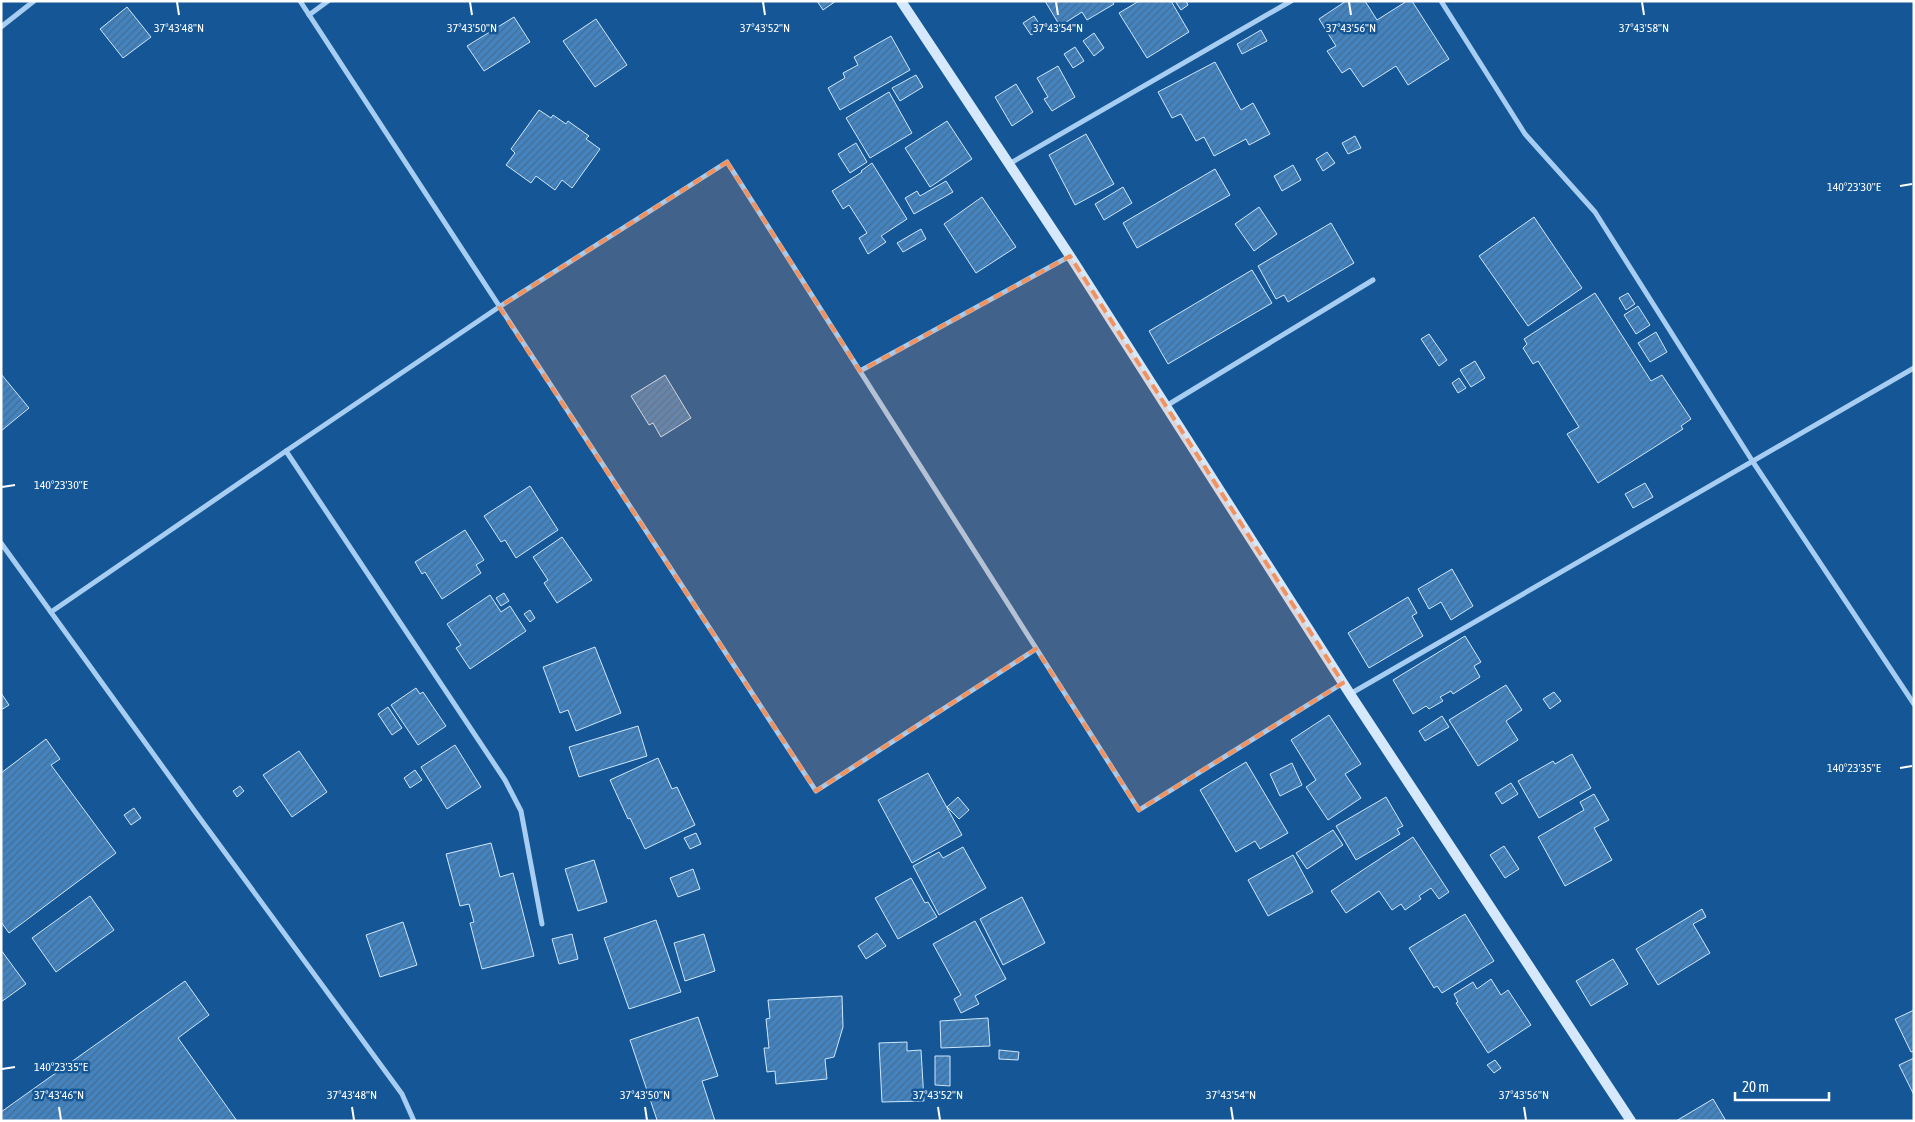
<svg xmlns="http://www.w3.org/2000/svg" width="1915" height="1122" viewBox="0 0 1915 1122" font-family="'Asap Condensed',sans-serif">
  <defs>
    <pattern id="building-hatch" width="6" height="6" patternUnits="userSpaceOnUse" patternTransform="scale(1.25)"><rect width="6" height="6" fill="#4383bf"/><path d="M-1 1l2-2M0 6l6-6M5 7l2-2" fill="none" stroke="#476d91"/></pattern>
  </defs>
  <rect width="100%" height="100%" fill="#155796"/>
  <g fill="url(#building-hatch)" stroke="#cee7fc">
    <path d="M817 1H836L823 10Z"/>
    <path d="M1045 1H1112L1114 4 1087 20 1082 12 1060 26Z"/>
    <path d="M1139 1H1171L1189 32 1147 58 1119 13Z"/>
    <path d="M1175 1H1186L1188 5 1181 10Z"/>
    <path d="M1346 1H1365L1377 20 1407 1H1412L1449 59 1408 85 1396 66 1363 87 1350 68 1342 73 1327 51 1336 46 1319 19Z"/>
    <path d="M127 7 151 37 123 58 100 29Z"/>
    <path d="M1034 16 1042 28 1031 35 1023 23Z"/>
    <path d="M514 17 530 42 484 71 467 46Z"/>
    <path d="M596 19 627 65 595 87 563 41Z"/>
    <path d="M1261 30 1267 41 1242 54 1237 44Z"/>
    <path d="M1094 33 1104 48 1094 56 1083 41Z"/>
    <path d="M891 36 910 70 840 110 828 88 845 78 843 73 858 65 854 57Z"/>
    <path d="M1075 47 1084 61 1073 68 1064 54Z"/>
    <path d="M1215 62 1241 110 1253 103 1270 134 1249 145 1246 139 1214 156 1204 137 1196 141 1181 114 1172 118 1158 92Z"/>
    <path d="M1058 66 1075 97 1052 111 1044 99 1048 97 1037 78Z"/>
    <path d="M916 75 923 87 900 101 892 88Z"/>
    <path d="M1016 84 1033 112 1012 126 995 97Z"/>
    <path d="M889 92 912 133 870 158 846 118Z"/>
    <path d="M539 110 551 118 553 115 566 124 568 121 589 136 586 139 600 149 572 188 562 180 555 190 536 176 531 183 506 165 515 153 511 149Z"/>
    <path d="M947 121 972 159 930 187 905 148Z"/>
    <path d="M1086 134 1114 184 1075 205 1049 155Z"/>
    <path d="M1355 136 1361 148 1348 154 1342 143Z"/>
    <path d="M856 143 867 162 850 173 838 154Z"/>
    <path d="M1327 152 1335 163 1323 171 1316 159Z"/>
    <path d="M872 163 907 219 881 236 886 242 868 254 859 238 867 233 849 205 843 209 832 191 862 172 861 171Z"/>
    <path d="M1293 165 1301 180 1282 191 1274 176Z"/>
    <path d="M1215 169 1230 195 1137 248 1123 223Z"/>
    <path d="M946 181 953 192 914 214 905 198 917 191 920 196Z"/>
    <path d="M1123 187 1132 203 1104 220 1095 204Z"/>
    <path d="M982 197 1016 247 976 273 944 224Z"/>
    <path d="M1259 207 1277 234 1254 251 1235 224Z"/>
    <path d="M1534 217 1582 288 1528 326 1479 256Z"/>
    <path d="M1331 223 1354 263 1288 302 1284 295 1276 299 1258 266Z"/>
    <path d="M921 229 926 239 903 252 897 243Z"/>
    <path d="M1252 270 1272 303 1168 364 1149 331Z"/>
    <path d="M1595 293 1651 381 1662 375 1691 419 1681 426 1683 429 1598 483 1567 434 1579 427 1538 361 1533 364 1523 348 1527 344 1524 339Z"/>
    <path d="M1628 293 1635 304 1626 310 1619 298Z"/>
    <path d="M1638 306 1650 325 1636 334 1624 315Z"/>
    <path d="M1656 332 1667 352 1650 362 1638 343Z"/>
    <path d="M1429 334 1447 360 1439 366 1421 339Z"/>
    <path d="M1475 361 1485 378 1471 387 1460 370Z"/>
    <path d="M1 374 29 408 1 431Z"/>
    <path d="M665 375 691 418 661 437 653 423 649 425 631 396Z"/>
    <path d="M1459 378 1466 388 1458 393 1452 383Z"/>
    <path d="M1645 483 1653 497 1633 508 1625 494Z"/>
    <path d="M530 486 558 530 516 558 505 540 501 542 484 516Z"/>
    <path d="M465 530 484 560 476 565 481 573 442 599 425 572 422 574 415 562Z"/>
    <path d="M562 537 592 580 557 603 544 583 548 580 533 557Z"/>
    <path d="M1452 569 1473 606 1451 620 1441 602 1429 609 1418 589Z"/>
    <path d="M504 593 509 601 501 606 496 598Z"/>
    <path d="M490 595 501 612 510 606 526 631 470 669 456 648 461 645 447 624Z"/>
    <path d="M1408 597 1417 613 1412 616 1423 636 1369 668 1348 633Z"/>
    <path d="M530 610 535 618 530 622 524 614Z"/>
    <path d="M1465 636 1481 662 1474 666 1480 677 1453 694 1451 691 1440 697 1443 701 1429 709 1426 706 1413 714 1393 680Z"/>
    <path d="M595 647 621 713 576 731 568 710 560 713 543 667Z"/>
    <path d="M1506 685 1522 710 1506 721 1518 740 1478 766 1449 720Z"/>
    <path d="M416 688 420 694 423 692 446 726 418 745 391 705Z"/>
    <path d="M1554 692 1561 701 1550 709 1543 699Z"/>
    <path d="M1 693 9 705 1 710Z"/>
    <path d="M388 707 402 728 392 735 378 714Z"/>
    <path d="M1329 715 1361 764 1345 774 1361 798 1328 820 1306 787 1316 780 1291 740Z"/>
    <path d="M1442 716 1449 727 1425 741 1419 731Z"/>
    <path d="M638 726 647 756 579 777 569 747Z"/>
    <path d="M46 739 60 759 51 765 116 853 9 933 1 922V773Z"/>
    <path d="M455 745 481 787 447 809 421 767Z"/>
    <path d="M299 751 327 792 292 817 263 775Z"/>
    <path d="M1572 754 1591 788 1539 818 1518 781 1553 761 1555 764Z"/>
    <path d="M658 758 672 789 677 787 695 825 645 849 630 818 628 819 610 780Z"/>
    <path d="M1246 762 1288 833 1260 849 1255 841 1236 852 1200 790Z"/>
    <path d="M1292 763 1302 785 1280 796 1270 774Z"/>
    <path d="M415 770 422 780 410 788 404 778Z"/>
    <path d="M928 773 962 835 912 863 878 800Z"/>
    <path d="M1511 783 1518 794 1502 804 1495 793Z"/>
    <path d="M240 786 244 791 237 797 233 791Z"/>
    <path d="M1594 794 1609 820 1594 828 1612 860 1565 886 1538 837 1584 810 1580 802Z"/>
    <path d="M958 797 969 810 959 819 947 807Z"/>
    <path d="M1386 797 1403 826 1397 829 1400 834 1356 860 1336 826Z"/>
    <path d="M134 808 141 818 131 825 124 815Z"/>
    <path d="M1333 830 1343 845 1307 869 1296 853Z"/>
    <path d="M696 833 701 844 690 849 684 838Z"/>
    <path d="M1413 837 1449 892 1439 899 1431 888 1419 896 1421 899 1405 910 1401 904 1392 910 1379 891 1346 913 1331 891Z"/>
    <path d="M491 843 500 877 513 873 534 956 482 969 470 923 474 922 469 904 460 906 446 854Z"/>
    <path d="M1504 846 1519 869 1505 878 1490 855Z"/>
    <path d="M963 847 986 888 939 915 913 866 939 852 943 858Z"/>
    <path d="M1293 855 1313 892 1268 916 1248 880Z"/>
    <path d="M594 860 607 902 578 911 565 869Z"/>
    <path d="M693 869 700 889 678 897 670 878Z"/>
    <path d="M911 878 925 903 928 902 937 917 898 939 875 898Z"/>
    <path d="M90 896 114 930 56 972 32 938Z"/>
    <path d="M1022 897 1045 943 1003 965 980 919Z"/>
    <path d="M1702 909 1706 917 1693 924 1710 953 1658 985 1636 949Z"/>
    <path d="M1465 914 1494 961 1442 993 1437 986 1434 988 1409 948Z"/>
    <path d="M656 920 681 992 629 1009 604 938Z"/>
    <path d="M975 921 1006 979 975 996 979 1004 961 1013 954 999 961 995 933 944Z"/>
    <path d="M403 922 417 965 380 977 366 935Z"/>
    <path d="M877 933 886 946 866 959 858 946Z"/>
    <path d="M572 934 578 959 559 964 552 939Z"/>
    <path d="M704 934 715 971 685 981 674 943Z"/>
    <path d="M1 950 26 984 1 1002Z"/>
    <path d="M1613 959 1628 984 1591 1006 1576 981Z"/>
    <path d="M1491 979 1501 995 1508 990 1531 1025 1488 1053 1456 1003 1458 1002 1454 994 1473 982 1477 989Z"/>
    <path d="M185 981 209 1015 178 1038 237 1121H1V1112Z"/>
    <path d="M842 996 843 1027 834 1057 825 1059 827 1079 776 1084 775 1071 767 1072 764 1048H769L766 1019 770 1018 768 1000Z"/>
    <path d="M1914 1010V1051L1911 1052 1895 1019Z"/>
    <path d="M698 1017 718 1076 702 1081 715 1121H655L657 1120 630 1040Z"/>
    <path d="M988 1018 990 1046 941 1048 940 1021Z"/>
    <path d="M907 1042V1051L921 1050 924 1101 882 1102 879 1043Z"/>
    <path d="M999 1050 1019 1052 1018 1060 999 1059Z"/>
    <path d="M935 1056H950V1086L935 1085Z"/>
    <path d="M1914 1058V1095L1899 1065Z"/>
    <path d="M1495 1060 1501 1068 1494 1073 1487 1065Z"/>
    <path d="M1713 1099 1726 1121H1676Z"/>
  </g>
  <g fill="none" stroke-linecap="round" stroke-linejoin="round">
    <g stroke="#a7cef2" stroke-width="5">
      <path d="M300 1 816 791 1036 649"/>
      <path d="M1441 1 1525 134 1595 212 1753 462 1914 704"/>
      <path d="M309 15 328 1"/>
      <path d="M1 27 34 1"/>
      <path d="M1009 164 1291 1"/>
      <path d="M860 371 1070 256"/>
      <path d="M1166 406 1373 280"/>
      <path d="M286 451 505 780 521 811 542 924"/>
      <path d="M1 543 196 813 402 1094 414 1121"/>
      <path d="M51 612 286 451 499 307 727 162 1139 810 1343 683"/>
      <path d="M1350 694 1914 368"/>
    </g>
    <path stroke="#d6e9fc" stroke-width="10" d="M901 1 1070 256 1350 694 1631 1121"/>
  </g>
  <path fill="#f09361" fill-opacity="0.2" stroke="#f09361" stroke-width="4" stroke-dasharray="10 6" stroke-linejoin="round" d="M727 162 860 371 1070 256 1343 683 1139 810 1036 649 816 791 499 307Z"/>
  <path fill="none" stroke="#fff" stroke-width="2" d="M177 2 179 15M470 2 472 15M763 2 765 15M1056 2 1058 15M1349 2 1351 15M1642 2 1644 15M1900 186 1912 184M2 487 15 485M1900 768 1912 766M2 1069 15 1067M59 1107 61 1120M352 1107 354 1120M645 1107 647 1120M938 1107 940 1120M1231 1107 1233 1120M1524 1107 1526 1120"/>
  <g font-size="12" text-anchor="middle" fill="#fff" stroke="#155796" stroke-width="5" stroke-linejoin="round" paint-order="stroke">
    <text x="179" y="32">37°43'48"N</text>
    <text x="472" y="32">37°43'50"N</text>
    <text x="765" y="32">37°43'52"N</text>
    <text x="1058" y="32">37°43'54"N</text>
    <text x="1351" y="32">37°43'56"N</text>
    <text x="1644" y="32">37°43'58"N</text>
    <text x="1854" y="191">140°23'30"E</text>
    <text x="61" y="489">140°23'30"E</text>
    <text x="1854" y="772">140°23'35"E</text>
    <text x="61" y="1071">140°23'35"E</text>
    <text x="59" y="1099">37°43'46"N</text>
    <text x="352" y="1099">37°43'48"N</text>
    <text x="645" y="1099">37°43'50"N</text>
    <text x="938" y="1099">37°43'52"N</text>
    <text x="1231" y="1099">37°43'54"N</text>
    <text x="1524" y="1099">37°43'56"N</text>
  </g>
  <rect width="1915" height="1122" fill="none" stroke="#ffffff" stroke-width="5"/>
  <path d="M1735 1092v8h94v-8" fill="none" stroke="#ffffff" stroke-width="2.5"/>
  <text x="1742" y="1092" font-size="15" fill="#ffffff" stroke="#155796" stroke-width="4" paint-order="stroke">20 m</text>
</svg>
